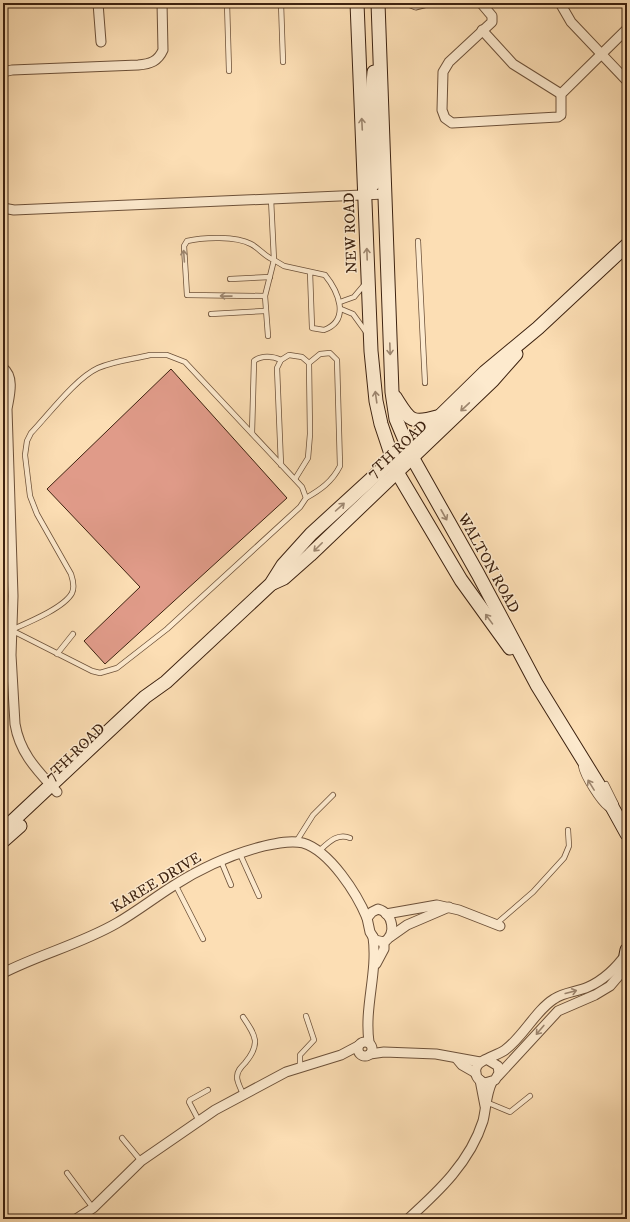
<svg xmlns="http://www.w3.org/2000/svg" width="630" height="1222" viewBox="0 0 630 1222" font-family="'IM FELL DW Pica',serif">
  <rect width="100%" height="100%" fill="#fcdeb4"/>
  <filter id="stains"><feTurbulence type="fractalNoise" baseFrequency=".005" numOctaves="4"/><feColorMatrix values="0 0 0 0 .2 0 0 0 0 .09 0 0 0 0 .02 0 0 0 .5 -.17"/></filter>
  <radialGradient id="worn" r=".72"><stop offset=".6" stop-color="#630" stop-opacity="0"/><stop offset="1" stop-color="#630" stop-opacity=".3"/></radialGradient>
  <path fill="#e09b89" stroke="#3d2210" d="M171 369 287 498 105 664 84 641 140 587 47 489Z"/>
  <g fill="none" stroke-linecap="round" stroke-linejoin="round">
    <defs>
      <g id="lane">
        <path d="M227 3 229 71"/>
        <path d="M281 3 283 62"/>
        <path d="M271 199 274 260 284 266 325 275C338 291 351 320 324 330L312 328 310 272"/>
        <path d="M418 241 425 383"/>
        <path d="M230 279 270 277"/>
        <path d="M265 296 187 295 184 246 187 241C204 237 236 236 251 244 259 248 265 257 274 260L265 296 268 336"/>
        <path d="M340 302 354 297 365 284"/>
        <path d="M341 309 353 314 366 332"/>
        <path d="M211 314 265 311"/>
        <path d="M150 355H167L185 362 302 487 306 498 300 507 167 629 117 668 100 673 92 671 11 630C27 623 64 608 72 593 75 587 73 580 71 574L37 514 30 496 25 455 27 441 31 433C49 414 76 378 98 368 114 361 134 359 150 355Z"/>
        <path d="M252 433 254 361C261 355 273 356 281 360"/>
        <path d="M281 465 277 368 281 360 289 355 302 357 309 363"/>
        <path d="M295 479 308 458 310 434 309 363 320 354 330 353 337 360 340 466C332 482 320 490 306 498"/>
        <path d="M57 654 73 634"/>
        <path d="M581 766C583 777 599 802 607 808"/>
        <path d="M606 784 616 804"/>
        <path d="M296 842 313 815 333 795"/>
        <path d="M318 852C327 844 337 832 350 838"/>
        <path d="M240 854 259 896"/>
        <path d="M221 861 231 885"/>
        <path d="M175 884 203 939"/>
        <path d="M496 924 533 892 564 858 569 846 568 830"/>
        <path d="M300 1067V1055L314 1040 306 1016"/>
        <path d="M243 1094C241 1089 237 1082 237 1077 237 1071 241 1067 245 1063 261 1044 256 1036 243 1017"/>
        <path d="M486 1102 510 1112 530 1096"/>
        <path d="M199 1121 189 1102 190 1100 208 1090"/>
        <path d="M122 1138 141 1161"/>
        <path d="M67 1173 93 1208"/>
      </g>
      <g id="street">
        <path d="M98 3 101 42"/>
        <path d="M411 3 416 5 424 3"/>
        <path d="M481 3 492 16V22L449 62 443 72 442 110 445 118 452 123 558 117 561 115V94L627 29"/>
        <path d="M560 3 571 22 627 81"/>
        <path d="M482 30 513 64 561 94"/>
        <path d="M3 72 12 70 138 65C151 64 158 61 163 50L162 3"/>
        <path d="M3 208 14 210 385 194"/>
        <path d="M3 368C15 377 9 397 7 409L13 596 11 655 15 724C20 754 38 771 57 792"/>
        <path d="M3 624 11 630"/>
        <path d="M378 909C393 913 397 934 384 942L375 940 370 932 367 918 372 912Z"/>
        <path d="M386 914 437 905 459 910 500 926"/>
        <path d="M390 937 407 925 449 907"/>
        <path d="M376 964 384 949V942"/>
        <path d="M3 973C40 954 81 944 117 923 136 912 154 898 173 886 201 868 232 854 264 846 277 843 291 840 303 843 330 851 357 894 367 918"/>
        <circle cx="365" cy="1049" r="7"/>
        <path d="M369 1042C364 1007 378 972 373 937"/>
        <path d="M370 1054 384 1052 436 1054 480 1062"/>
        <path d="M457 1059 462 1065 476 1073"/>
        <path d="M488 1060 498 1066 499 1073 495 1080 485 1083C478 1081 473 1074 477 1066 480 1060 498 1055 505 1050 523 1037 536 1010 554 999 564 992 577 992 588 987 604 980 617 967 627 953"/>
        <path d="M498 1076 558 1011 595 995 610 986 627 966"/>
        <path d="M480 1080 485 1106"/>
        <path d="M76 1219 93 1208 141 1161 215 1110 286 1072 341 1055 358 1046"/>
        <path d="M408 1219C439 1191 470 1162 483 1121 486 1109 486 1094 492 1082"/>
      </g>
      <g id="secondary">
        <path d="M357 3 371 351 376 401 381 424 397 472 461 580 510 648"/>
        <path d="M378 3 392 392 396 419 412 457 478 574 537 685 611 805 627 834"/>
        <path d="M365 194 374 183 375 177 372 94 374 72"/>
        <path d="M395 397C409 419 410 425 437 417"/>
        <path d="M273 583 284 578 310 555 493 380 516 354"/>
        <path d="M3 830 145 697 166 682 271 584 283 565 311 534 439 417 485 372 538 328 627 245"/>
        <path d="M3 841 20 826"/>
        <path d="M626 955 627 950"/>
      </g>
    </defs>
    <use href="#lane" stroke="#6d5139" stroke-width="6"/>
    <use href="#street" stroke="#6d5139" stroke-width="11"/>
    <use href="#secondary" stroke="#3d2210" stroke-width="15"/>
    <use href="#lane" stroke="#fdeace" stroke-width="4.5"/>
    <use href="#street" stroke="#fdeace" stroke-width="9"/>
    <use href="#secondary" stroke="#fdeace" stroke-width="13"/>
  </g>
  <defs><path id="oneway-shaft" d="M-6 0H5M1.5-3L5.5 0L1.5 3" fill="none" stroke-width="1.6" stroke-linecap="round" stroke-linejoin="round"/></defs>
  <g stroke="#9d866f">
    <use href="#oneway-shaft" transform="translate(362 124) rotate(-93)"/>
    <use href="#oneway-shaft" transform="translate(367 254) rotate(-92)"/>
    <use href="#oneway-shaft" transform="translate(184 256) rotate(-94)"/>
    <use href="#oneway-shaft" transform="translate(226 296) rotate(-179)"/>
    <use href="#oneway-shaft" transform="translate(390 349) rotate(88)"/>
    <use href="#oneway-shaft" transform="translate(376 397) rotate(-98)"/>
    <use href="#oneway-shaft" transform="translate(465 407) rotate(137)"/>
    <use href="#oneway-shaft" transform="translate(340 507) rotate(-42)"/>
    <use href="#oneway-shaft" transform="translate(444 515) rotate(61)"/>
    <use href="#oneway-shaft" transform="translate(318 547) rotate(135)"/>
    <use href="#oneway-shaft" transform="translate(489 619) rotate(-126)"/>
    <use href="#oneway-shaft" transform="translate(591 785) rotate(-122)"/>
    <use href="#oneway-shaft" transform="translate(571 992) rotate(-15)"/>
    <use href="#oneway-shaft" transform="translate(540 1030) rotate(130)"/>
  </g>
  <g text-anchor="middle" stroke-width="3" stroke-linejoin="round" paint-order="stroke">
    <g font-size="15" fill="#3d2210" stroke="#fdeace">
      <text transform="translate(350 233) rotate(-92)" y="5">NEW ROAD</text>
      <text transform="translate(397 449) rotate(-43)" y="5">7TH ROAD</text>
      <text transform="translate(489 563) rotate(61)" y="5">WALTON ROAD</text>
      <text transform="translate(75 752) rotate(-44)" y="5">7TH ROAD</text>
      <text transform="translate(156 882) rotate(-31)" y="5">KAREE DRIVE</text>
    </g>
  </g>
  <rect width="630" height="1222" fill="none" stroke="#fcdeb4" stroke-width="16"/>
  <rect x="4" y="4" width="622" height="1214" fill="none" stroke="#3d2210" stroke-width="2"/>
  <rect x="8" y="8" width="614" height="1206" fill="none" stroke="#3d2210"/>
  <rect width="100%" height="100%" filter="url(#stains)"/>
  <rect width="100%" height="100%" fill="url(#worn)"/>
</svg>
